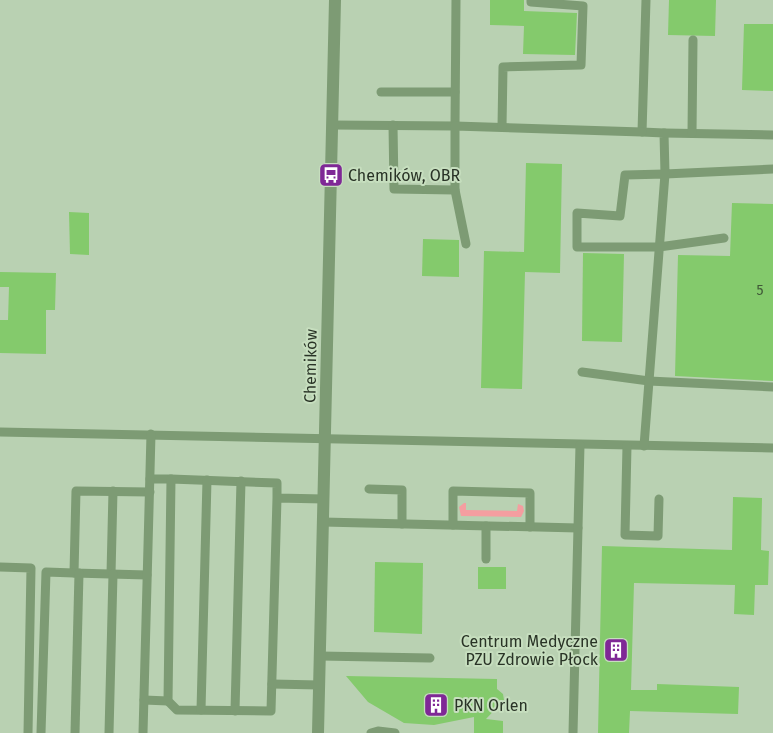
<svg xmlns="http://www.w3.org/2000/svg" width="773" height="733" viewBox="0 0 773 733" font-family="'Fira Sans',sans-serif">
  <rect width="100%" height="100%" fill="#b9d1b2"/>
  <path fill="#f49ea0" d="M464 503H466V510L517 511 518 504 523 506 524 511 521 517 461 516 459 507Z"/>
  <g fill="#84ca6c">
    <path d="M490 0H524V11L577 13 575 55 523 54 524 26 490 25Z"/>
    <path d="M669 0H716L715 36 668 35Z"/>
    <path d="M744 24H773V91L742 90Z"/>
    <path d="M526 163 562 164 560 273 525 272 522 389 481 388 484 251 524 252Z"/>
    <path d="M732 203 773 204V381L675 376 678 255 730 256Z"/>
    <path d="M69 212 89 213V255L70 254Z"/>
    <path d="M423 239 459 240V277L422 276Z"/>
    <path d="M583 253 624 254 622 342 582 341Z"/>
    <path d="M0 272 56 273 55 310H46V354L0 353V320H8L9 287H0Z"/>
    <path d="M733 497 762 498 761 550 769 551 768 585H755L754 615 734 614 735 585 634 583 631 690H657V684L739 687 738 714 630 711 629 733H598L602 546 732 550Z"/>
    <path d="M375 562 423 563 422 634 374 632Z"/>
    <rect x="478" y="567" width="28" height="22"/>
    <path d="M346 676 497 679V689L503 694 504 700 486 719 503 721V733H474V717L434 725 404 723 368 702Z"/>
  </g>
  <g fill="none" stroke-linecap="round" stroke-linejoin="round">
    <g stroke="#7d9b74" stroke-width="9">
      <path d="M646 0 642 132 664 133 665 174 773 169"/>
      <path d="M381 92H455"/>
      <path d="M332 125 455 126 456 0"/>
      <path d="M393 125 394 189 455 190V126L642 132"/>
      <path d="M502 127 503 67 581 65 583 6 531 2V0"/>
      <path d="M664 133 773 135"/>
      <path d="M692 133 693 40"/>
      <path d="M455 190 466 244"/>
      <path d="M582 372 649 381 773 387"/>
      <path d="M0 432 773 448"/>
      <path d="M627 446 625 535 658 536 659 499"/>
      <path d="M644 446 665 174 625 175 620 216 577 213V247H659L724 238"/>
      <path d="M150 479H171"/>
      <path d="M369 489 402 490V524"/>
      <path d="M277 498 271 711 177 710 168 701 171 479 277 483V498L324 499"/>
      <path d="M323 522 578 528"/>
      <path d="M453 525V491L530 493V527"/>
      <path d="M486 526V559"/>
      <path d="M0 567 31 568 28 733"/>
      <path d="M111 574 113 491"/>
      <path d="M147 575 74 573 76 491 150 492"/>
      <path d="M320 656 430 658"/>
      <path d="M272 684 319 685"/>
      <path d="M144 700 168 701"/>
      <path d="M201 710 207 480"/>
      <path d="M235 711 241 481"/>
      <path d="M41 733 46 572 74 573"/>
      <path d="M75 733 79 573"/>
      <path d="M109 733 113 574"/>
      <path d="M143 733 151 434"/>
      <path d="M371 733 378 731 395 733"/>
      <path d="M573 733 580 445"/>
    </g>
    <path stroke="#7d9b74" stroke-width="12" d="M318 733 335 0"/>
  </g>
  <defs>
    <symbol id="bus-square" viewBox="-11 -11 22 22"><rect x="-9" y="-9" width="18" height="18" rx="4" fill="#7f2896" stroke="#c6debe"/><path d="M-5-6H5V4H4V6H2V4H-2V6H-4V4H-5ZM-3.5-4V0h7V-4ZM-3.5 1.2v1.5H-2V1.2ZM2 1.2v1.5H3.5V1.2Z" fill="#fff"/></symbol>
    <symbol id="building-square" viewBox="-11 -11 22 22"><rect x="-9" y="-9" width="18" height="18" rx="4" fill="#7f2896" stroke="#c6debe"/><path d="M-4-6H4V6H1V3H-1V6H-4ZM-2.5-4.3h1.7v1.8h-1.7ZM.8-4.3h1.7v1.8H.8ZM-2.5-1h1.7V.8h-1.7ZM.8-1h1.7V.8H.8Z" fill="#fff"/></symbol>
  </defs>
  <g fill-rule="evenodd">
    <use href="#bus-square" x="317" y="161" width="28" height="28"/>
    <use href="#building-square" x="602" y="636" width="28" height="28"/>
    <use href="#building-square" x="422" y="691" width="28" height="28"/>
  </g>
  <g text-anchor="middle" stroke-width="4" stroke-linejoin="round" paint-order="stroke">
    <g font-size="14" fill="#405938">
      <text x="760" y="295">5</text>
    </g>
    <g font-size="16" fill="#293326" stroke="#c6debe" text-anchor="start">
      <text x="348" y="181">Chemików, OBR</text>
      <text x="598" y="647" text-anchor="end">Centrum Medyczne<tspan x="598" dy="18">PZU Zdrowie Płock</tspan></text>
      <text x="454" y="711">PKN Orlen</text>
    </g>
    <g font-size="16" fill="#293326" stroke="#c6debe">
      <text transform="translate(310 366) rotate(-89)" y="6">Chemików</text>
    </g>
  </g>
</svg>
